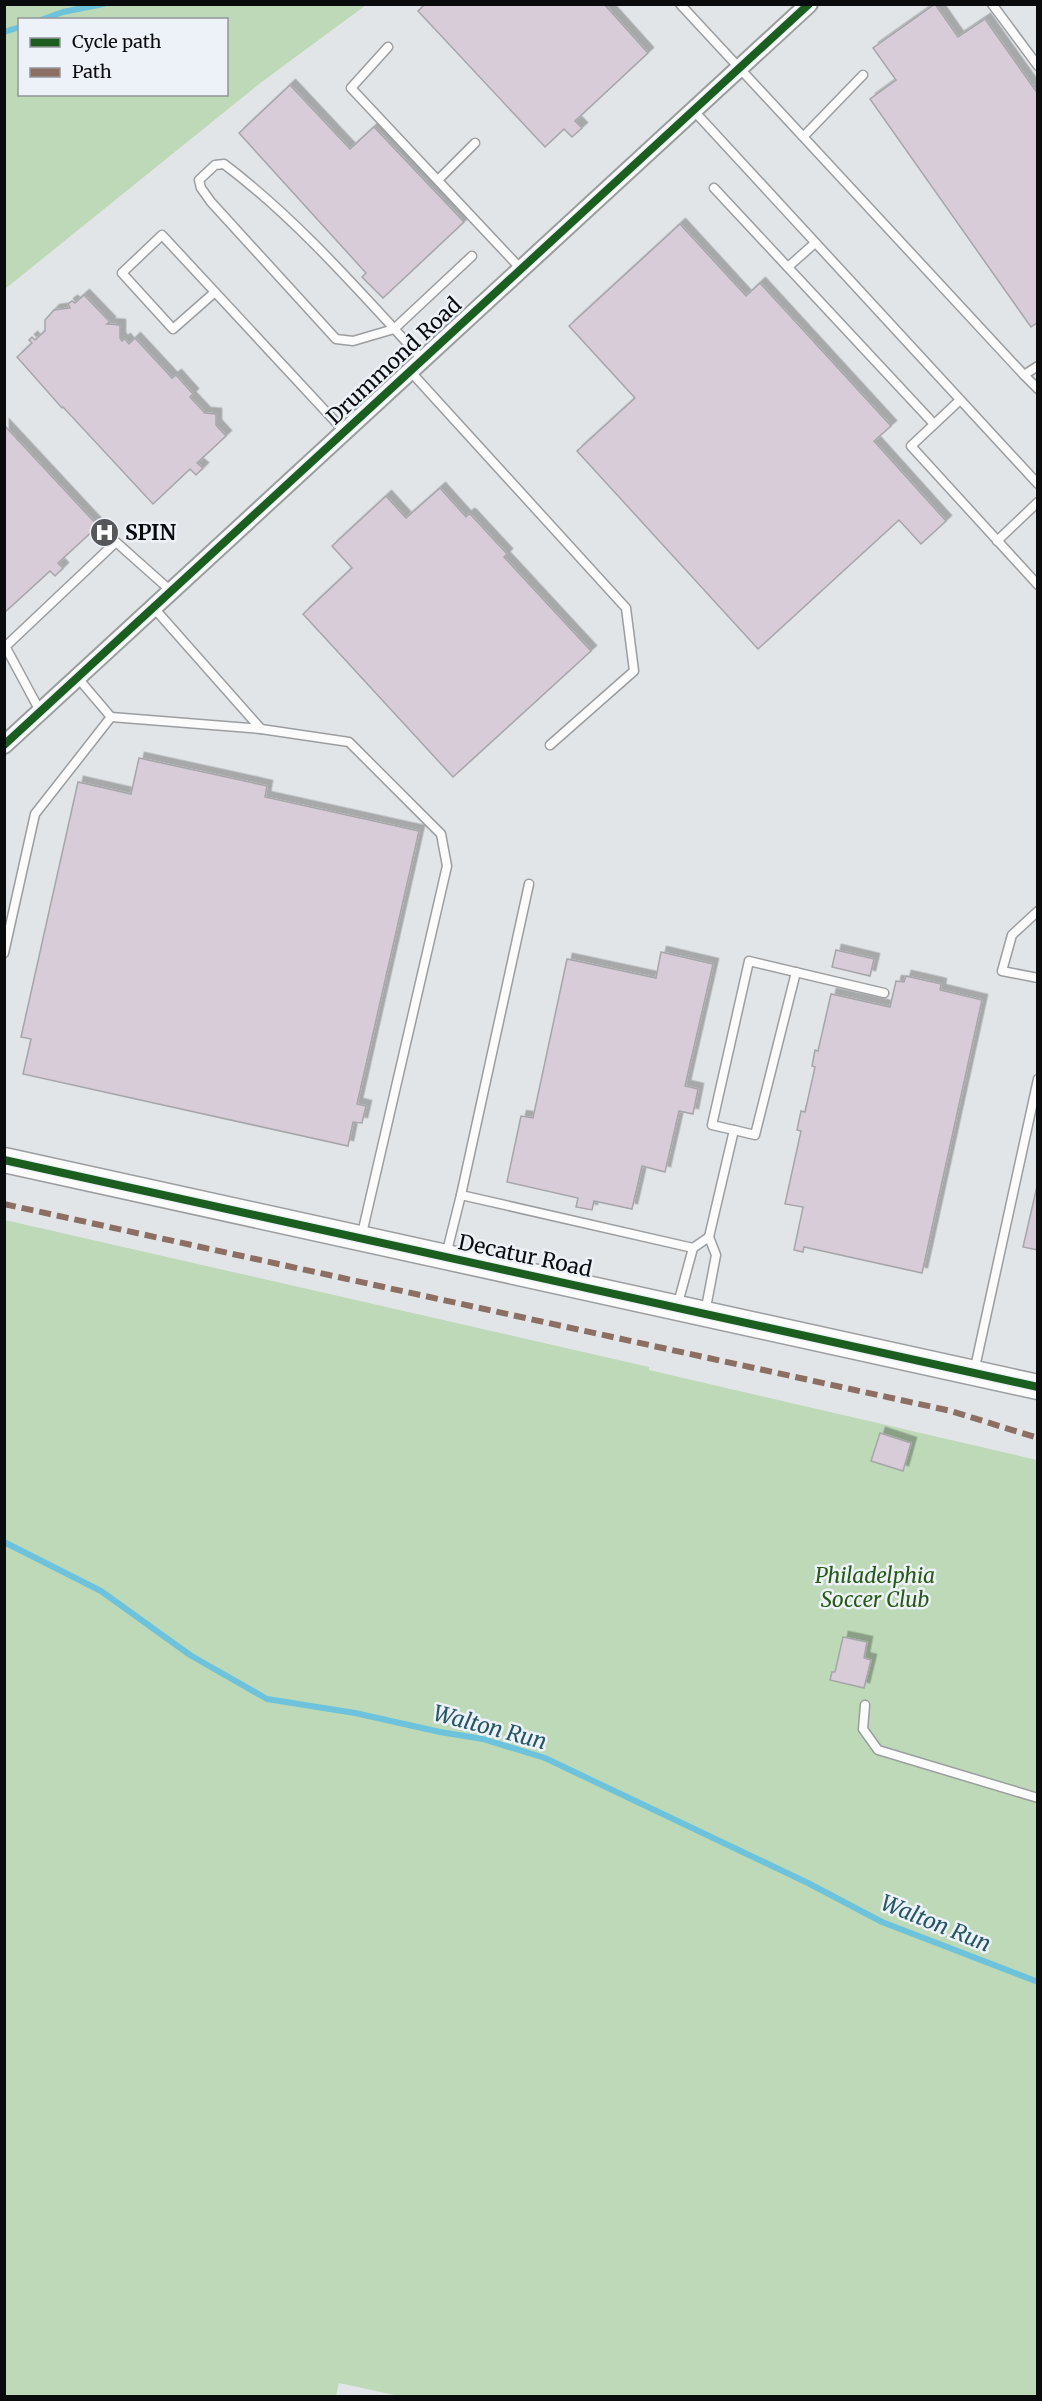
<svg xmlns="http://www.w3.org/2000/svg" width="1042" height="2401" viewBox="0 0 1042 2401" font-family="Merriweather,serif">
  <defs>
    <filter id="shadow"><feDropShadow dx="5.5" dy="-5.5" stdDeviation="0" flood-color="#0004"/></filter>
  </defs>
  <rect width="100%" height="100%" fill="#e2e5e8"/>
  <g fill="#bdd9b8" fill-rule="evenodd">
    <path d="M5 4H366V5L259 84 5 289ZM20 20H226V94H20Z"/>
    <path d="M5 1220 649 1367V1370L1037 1460V2396H399L339 2383 336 2396H5Z"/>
  </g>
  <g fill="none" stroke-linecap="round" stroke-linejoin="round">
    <g stroke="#6cc3db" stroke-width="6">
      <path d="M41 20 63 12 103 4"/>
      <path d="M4 32 20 27"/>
      <path d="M4 1542 101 1591 190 1655 267 1699 355 1713 440 1732 483 1739 545 1758 808 1883 882 1922 1038 1982"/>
    </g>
  </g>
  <g fill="#d8ccd9" stroke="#a6a6a9" stroke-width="1.5" filter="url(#shadow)">
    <path d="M425 4H604L648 53 575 121 582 128 572 137 564 129 545 147 418 11Z"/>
    <path d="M935 4 958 37 985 19 1038 94V322L1031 327 870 99 896 80 873 48Z"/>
    <path d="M290 85 350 149 374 127 464 222 383 298 362 277 366 273 239 133Z"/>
    <path d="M680 224 746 296 760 283 891 426 874 441 946 521 921 544 899 520 758 649 577 451 635 398 569 326Z"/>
    <path d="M84 295 110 322 107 324 120 325V338L122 341 125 339 129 344 135 338 172 378 176 375 193 394 190 397 205 413 216 414V425L226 436 197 463 203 468 196 475 190 469 153 504 63 407 62 408 17 357 32 343 29 340 32 337 35 340 45 331V320L54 310 70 308 68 304 72 301 75 303Z"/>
    <path d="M4 425 98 526 58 563 63 568 55 576 50 571 4 613Z"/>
    <path d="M440 488 466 517 469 514 471 515 507 554 504 557 591 651 453 777 303 614 352 568 332 546 386 496 406 518Z"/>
    <path d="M139 758 267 786 265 797 419 831 357 1104 366 1106 362 1123 353 1122 348 1146 23 1074 31 1039 21 1037 78 782 131 794Z"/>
    <path d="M836 950 874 959 870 976 832 967Z"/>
    <path d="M661 952 713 964 685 1086 698 1089 693 1114 679 1111 665 1172 642 1166 632 1209 594 1201 592 1210 576 1207 578 1198 507 1182 521 1116 533 1118 567 959 656 978Z"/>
    <path d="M906 976 941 984 940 990 982 1000 922 1273 804 1247 803 1252 794 1250 803 1207 785 1204 801 1131 797 1130 801 1111 805 1112 815 1067 812 1066 815 1050 818 1051 831 994 890 1007 896 981 904 982Z"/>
    <path d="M1038 1182V1250L1023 1247Z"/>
    <path d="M880 1433 911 1443 903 1471 871 1461Z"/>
    <path d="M843 1637 867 1642 864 1658 871 1660 864 1688 830 1680 832 1672H835Z"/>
  </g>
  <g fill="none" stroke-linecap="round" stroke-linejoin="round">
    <defs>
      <g id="lane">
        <path d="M680 4 1024 375 1038 366"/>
        <path d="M992 4 1038 66"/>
        <path d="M388 47 351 88 521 269"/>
        <path d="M694 111 1038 484"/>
        <path d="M804 136 863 75"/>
        <path d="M438 180 475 143"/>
        <path d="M714 188 934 424"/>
        <path d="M788 267 815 243"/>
        <path d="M215 292 173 329 122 273 162 235 344 431"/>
        <path d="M423 360C360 292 298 220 224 164L215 165 199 180 201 188 211 202 336 339 353 341 394 329 472 256"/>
        <path d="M410 371 626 608 634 671 550 745"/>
        <path d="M1024 375 1038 389"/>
        <path d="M960 400 911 446 1038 585"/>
        <path d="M997 541 1038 502"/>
        <path d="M153 607 261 729 349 742 441 834 447 866 361 1238"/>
        <path d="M4 644 40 711"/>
        <path d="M6 646 116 542 171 591"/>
        <path d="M111 717 261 729"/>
        <path d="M1038 911 1012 935 1002 971 1038 978"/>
        <path d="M4 953 35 814 111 717 77 677"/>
        <path d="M734 1130 755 1135 796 972"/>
        <path d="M461 1195 529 884"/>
        <path d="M446 1255 461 1195 693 1248"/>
        <path d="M677 1307 693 1248 709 1237"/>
        <path d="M705 1313 716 1255 709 1237 734 1130 712 1125 749 961 884 993"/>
        <path d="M974 1372 1038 1079"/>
        <path d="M865 1705 863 1729 878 1750 1038 1798"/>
      </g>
      <path id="street" d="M4 745 809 4"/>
      <path id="secondary" d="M4 1160 1038 1387"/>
    </defs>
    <use href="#lane" stroke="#9b9d9f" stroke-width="11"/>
    <use href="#street" stroke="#9b9d9f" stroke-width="20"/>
    <use href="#secondary" stroke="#9b9d9f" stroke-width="27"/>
    <use href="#lane" stroke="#fbfbfc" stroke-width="8"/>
    <use href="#street" stroke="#fbfbfc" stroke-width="16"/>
    <use href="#secondary" stroke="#fbfbfc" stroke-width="24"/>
    <path stroke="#8d6e63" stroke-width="6" stroke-dasharray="12 6" stroke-linecap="butt" d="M4 1204 951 1411 1038 1438"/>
    <defs>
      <g id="cycleway">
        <path d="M4 745 809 4"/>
        <path d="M4 1160 1038 1387"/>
      </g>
    </defs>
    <use href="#cycleway" stroke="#edf2f8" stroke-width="11"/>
    <use href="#cycleway" stroke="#1b5e20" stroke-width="8"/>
  </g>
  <defs>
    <symbol id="hospital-disc" viewBox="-11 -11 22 22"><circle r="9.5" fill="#56575a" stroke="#edf2f8"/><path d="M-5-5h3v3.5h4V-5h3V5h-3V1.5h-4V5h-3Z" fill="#fff"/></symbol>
  </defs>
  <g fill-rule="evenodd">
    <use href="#hospital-disc" x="88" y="516" width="33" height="33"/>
  </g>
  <g text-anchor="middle" stroke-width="5" stroke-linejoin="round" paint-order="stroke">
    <g font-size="21" fill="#0a0b0d" stroke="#edf2f8">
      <text transform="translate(394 361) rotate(-43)" y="7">Drummond Road</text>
      <text transform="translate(525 1256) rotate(12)" y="7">Decatur Road</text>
    </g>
    <g font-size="21" font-weight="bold" fill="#0a0b0d" stroke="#edf2f8" text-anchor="start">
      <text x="125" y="540">SPIN</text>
    </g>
    <g font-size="21" font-style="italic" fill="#265a13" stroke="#edf2f8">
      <text x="875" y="1583">Philadelphia<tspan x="875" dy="24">Soccer Club</tspan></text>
    </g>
    <g font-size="22" font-style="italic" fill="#245664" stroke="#edf2f8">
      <text transform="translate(490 1727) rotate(15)" y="8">Walton Run</text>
      <text transform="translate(936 1923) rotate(22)" y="8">Walton Run</text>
    </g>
  </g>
  <rect width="1042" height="2401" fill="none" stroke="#0a0b0d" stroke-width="12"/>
  <rect x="18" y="18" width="210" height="78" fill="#edf2f8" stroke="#92969a" stroke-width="1.5"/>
  <rect x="30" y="38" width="30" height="9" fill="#1b5e20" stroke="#92969a" stroke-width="1.5"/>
  <text x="72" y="48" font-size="18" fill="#0a0b0d">Cycle path</text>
  <rect x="30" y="68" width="30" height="9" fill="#8d6e63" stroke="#92969a" stroke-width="1.5"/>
  <text x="72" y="78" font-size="18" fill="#0a0b0d">Path</text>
</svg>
